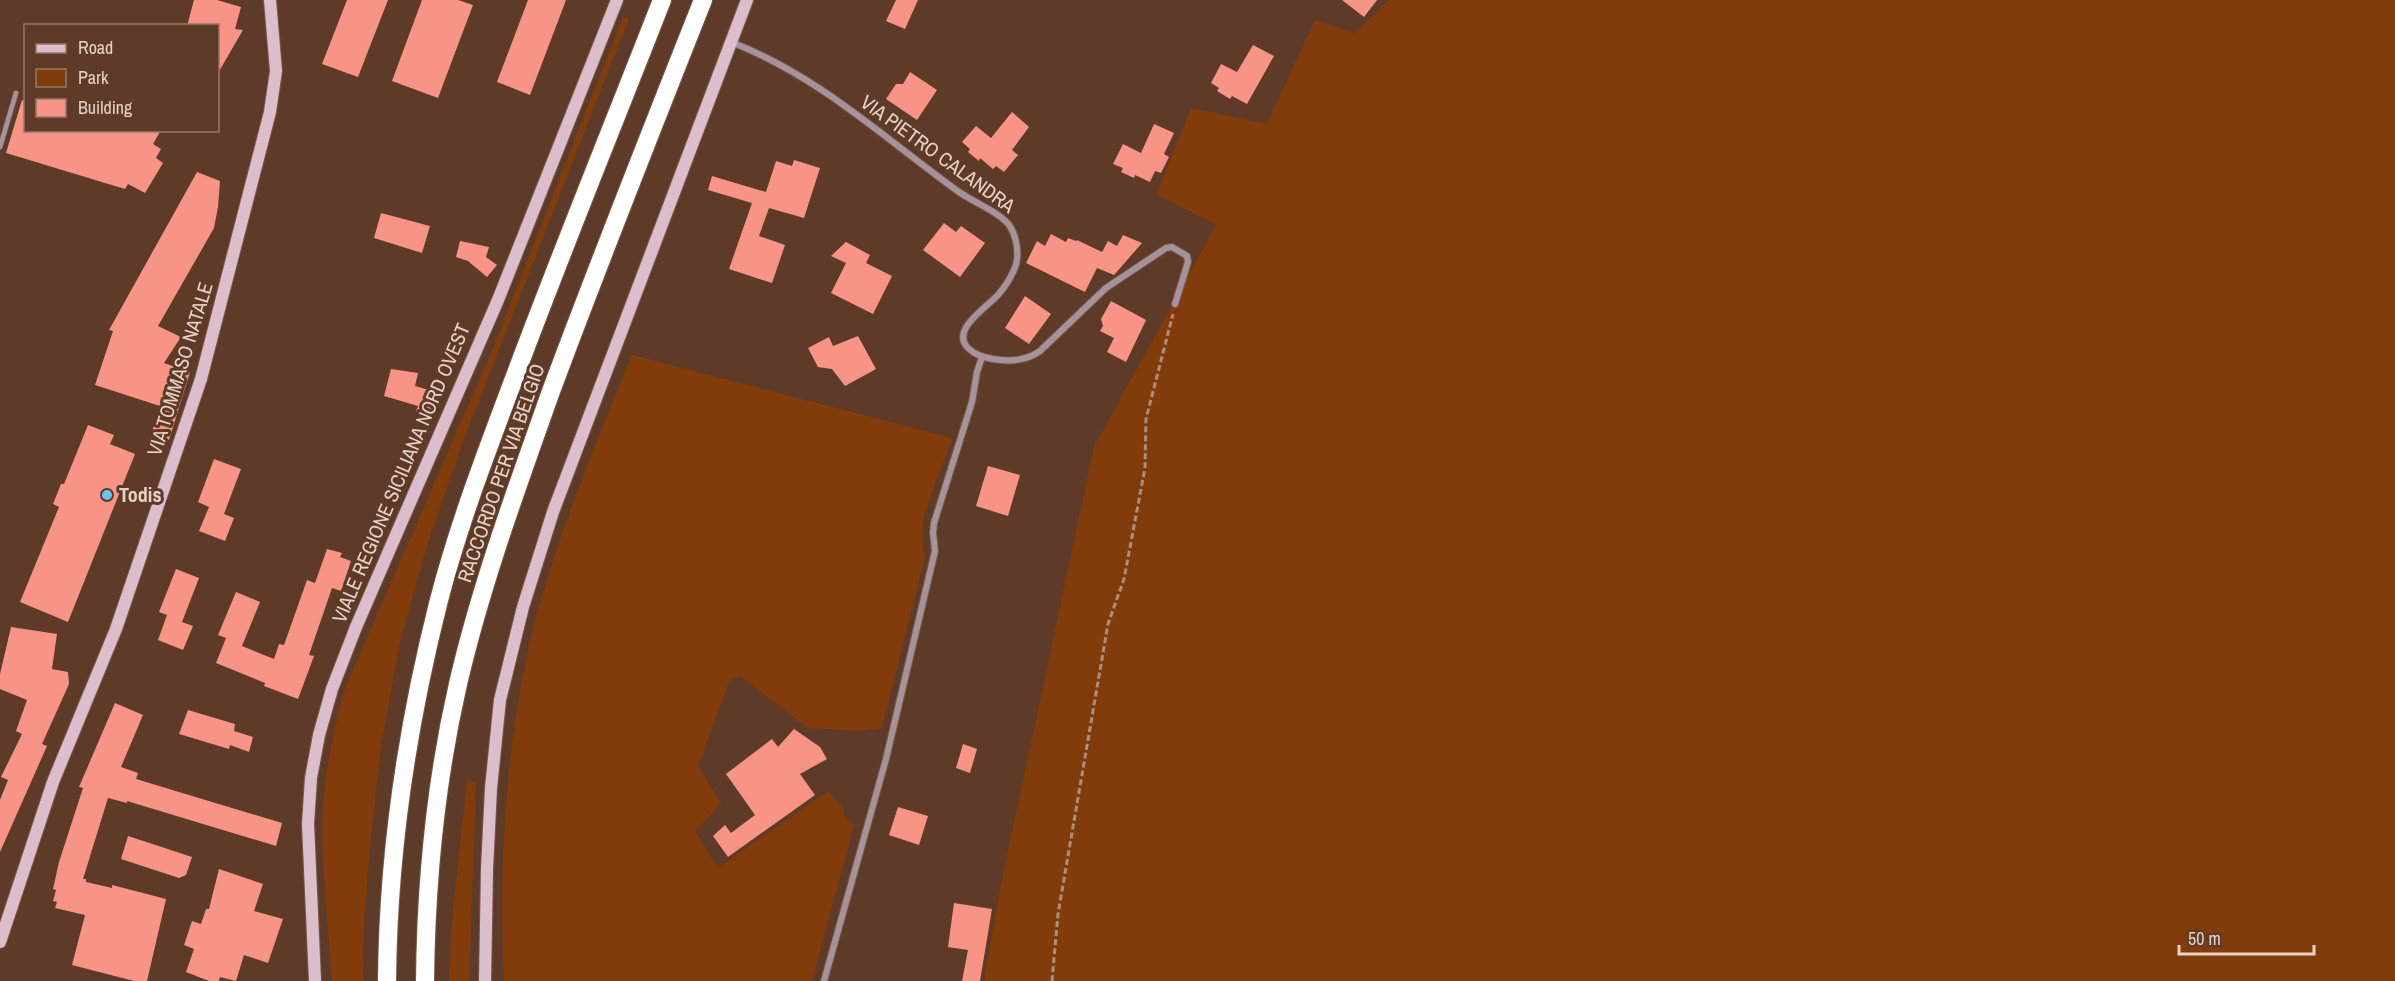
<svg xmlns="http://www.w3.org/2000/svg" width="2395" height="981" viewBox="0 0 2395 981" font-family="'Archivo Narrow',sans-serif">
  <rect width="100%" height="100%" fill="#5e3b28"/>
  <g fill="#823c0b">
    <path d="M1389 0H2395V981H984L1002 879 1094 447 1216 225 1157 194 1191 108 1267 124 1315 20 1355 33Z"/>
    <path d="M623 17 629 18 464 439 428 542 400 642 381 746 371 836 364 921 363 981H332C328 917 317 838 326 776 330 747 337 719 344 691L496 341Z"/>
    <path d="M632 355 952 438 924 515 922 538 925 557 882 728 861 731 808 728 740 676 730 679 698 766 721 803 695 832 718 868 828 791 843 808 845 818 854 825 812 981H504C498 858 507 712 543 593 567 512 600 433 632 355Z"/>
    <path d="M467 780 476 783 469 981H449L452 920Z"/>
  </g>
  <g fill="#f79485">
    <path d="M194 0H217L241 7 235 29 243 30 218 73V26H187Z"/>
    <path d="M347 0H388L358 77 322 64Z"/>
    <path d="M422 0H458L473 5 438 98 392 81Z"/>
    <path d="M528 0H566L530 95 497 82Z"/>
    <path d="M896 0H918L905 29 886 21Z"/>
    <path d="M1342 0H1377L1364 17Z"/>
    <path d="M1253 45 1274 56 1247 104 1232 96 1230 99 1217 91 1219 88 1211 83 1221 64 1237 72Z"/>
    <path d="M910 72 937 90 917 120 886 99 896 84H903Z"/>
    <path d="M22 100 26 101V130H161L153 144 161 149 156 158 163 163 145 193 128 184 125 189 6 153Z"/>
    <path d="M1012 112 1029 127 1012 150 1018 155 1004 172 996 166 993 169 980 158 979 161 968 152 970 149 962 142 976 126 991 138Z"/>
    <path d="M1154 124 1174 133 1164 154 1169 157 1161 173 1155 171 1150 182 1135 175 1134 178 1121 172 1123 168 1113 164 1123 144 1141 153Z"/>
    <path d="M794 160 820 168 804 218 769 208 759 236 785 245 772 283 729 269 752 203 708 190 712 176 766 192 776 161 792 166Z"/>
    <path d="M197 172 220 181 218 207 214 228 158 326 181 337 164 363 190 372 169 440 151 435 160 406 95 385 113 331 109 330Z"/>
    <path d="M381 213 430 226 422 253 374 238Z"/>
    <path d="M944 223 956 232 961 226 985 243 960 277 923 250Z"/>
    <path d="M1051 234 1066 242 1068 238 1076 241 1077 240 1102 252 1108 241 1117 246 1123 235 1142 243 1114 275 1097 268 1085 292 1026 263 1037 241 1045 246Z"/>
    <path d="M460 241 489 247 486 257 497 265 487 277 468 261 456 257Z"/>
    <path d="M846 242 870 255 866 263 892 276 873 314 831 293 846 263 831 256Z"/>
    <path d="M1025 296 1051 314 1029 344 1005 328Z"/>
    <path d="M1111 301 1146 320 1126 362 1107 352 1114 338 1100 331 1103 326 1101 319Z"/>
    <path d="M858 336 876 369 845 386 832 369 818 367 808 348 829 337 833 346Z"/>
    <path d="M391 369 418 373 415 386 436 392 430 415 416 412 418 406 384 396Z"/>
    <path d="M88 425 114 435 110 444 135 454 68 622 20 602 59 507 53 504 61 484H64Z"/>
    <path d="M214 459 241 469 224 514 234 518 225 541 199 531 209 507 198 502Z"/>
    <path d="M988 466 1020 475 1008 516 976 506Z"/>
    <path d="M327 549 342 553 340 557 351 561 341 591 332 588 309 655 314 656 298 699 264 686 265 683 216 663 226 638 218 635 236 592 260 602 242 646 274 659 279 644 284 645 307 580 315 583Z"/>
    <path d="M176 569 199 578 182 622 193 626 183 650 158 640 167 615 159 612Z"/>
    <path d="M11 627 57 634 52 669 68 672 69 684 42 744 47 746 0 852V800L8 780 1 777 22 734 16 731 27 700 0 689V674Z"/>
    <path d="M115 703 143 715 121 767 138 773 136 779 282 823 276 846 127 801V803L108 798 83 879H86V882L112 888V885L166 899 147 981H134L72 965 85 915 55 908 57 902 53 901 56 890 53 889 59 862 83 788 79 787Z"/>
    <path d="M188 710 235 724 234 731 253 737 249 752 230 745 229 749 179 734Z"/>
    <path d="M794 729 820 747 827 759 800 774 815 795 728 857 713 836 725 825 731 833 755 815 726 774 772 739 778 747Z"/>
    <path d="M963 744 977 749 970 773 956 768Z"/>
    <path d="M898 807 928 816 919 845 889 835Z"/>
    <path d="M128 836 192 857 186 875 179 878 121 859Z"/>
    <path d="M219 869 263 884 254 911 283 919 268 963 244 955 236 981 220 977 219 981H209L186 972 194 949 184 945 192 921 201 924 206 909H209Z"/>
    <path d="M954 903 992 909 980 981H962L968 950 948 947Z"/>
  </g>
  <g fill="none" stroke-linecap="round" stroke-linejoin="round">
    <defs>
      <path id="lane" d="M0 147 16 93"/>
      <g id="street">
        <path d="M731 42C819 76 884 138 959 192 973 202 1004 214 1011 228 1018 241 1020 259 1013 272 1009 281 1004 288 998 295 987 307 950 330 968 348 975 355 983 357 993 359 1010 362 1026 361 1040 351L1106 288 1166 248 1172 247 1187 256 1188 262 1175 304"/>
        <path d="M824 981 886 759 935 551 933 533 934 523 972 402 977 372 982 357"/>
      </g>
      <g id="secondary">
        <path d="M0 942 53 782 116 629 201 379 270 112 276 71 270 0"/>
        <path d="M315 981 308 824 311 778 319 735 332 689 356 627 498 300 617 0"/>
        <path d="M485 981 487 869 491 788 500 700 523 607 553 512 747 0"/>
      </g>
      <g id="highway">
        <path d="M387 981C388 854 407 727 438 604 457 529 485 456 512 384 560 255 612 128 662 0"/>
        <path d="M425 981C426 882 436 780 458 684 481 585 516 490 550 394 599 262 651 131 703 0"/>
      </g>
    </defs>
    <use href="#lane" stroke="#7a5948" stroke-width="6"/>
    <use href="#street" stroke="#7a5948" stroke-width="8"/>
    <use href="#secondary" stroke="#7a5948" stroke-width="14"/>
    <use href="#highway" stroke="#7a5948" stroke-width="20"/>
    <path stroke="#aa8e7f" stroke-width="3" stroke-dasharray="6 3" stroke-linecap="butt" d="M1052 981 1058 914 1108 624 1124 579 1145 468 1146 419 1173 314"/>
    <use href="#lane" stroke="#a6929b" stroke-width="4.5"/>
    <use href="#street" stroke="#a6929b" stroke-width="6"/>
    <use href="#secondary" stroke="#dcbdcb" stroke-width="12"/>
    <use href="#highway" stroke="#fff" stroke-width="18"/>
  </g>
  <circle fill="#66c4ef" stroke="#5e3b28" stroke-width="2" cx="107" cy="495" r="6"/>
  <g text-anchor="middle" stroke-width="6" stroke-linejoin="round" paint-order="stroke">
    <g font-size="20" fill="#e8d2c6" stroke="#5e3b28">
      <text transform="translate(938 154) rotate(36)" y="7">VIA PIETRO CALANDRA</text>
      <text transform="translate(180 369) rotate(-73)" y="7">VIA TOMMASO NATALE</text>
      <text transform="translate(401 473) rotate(-67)" y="7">VIALE REGIONE SICILIANA NORD OVEST</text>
      <text transform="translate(501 473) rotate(-71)" y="7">RACCORDO PER VIA BELGIO</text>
    </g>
    <g font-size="20" font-weight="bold" fill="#e8d2c6" stroke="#5e3b28" text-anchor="start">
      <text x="119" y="502">Todis</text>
    </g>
  </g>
  <rect x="24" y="24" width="195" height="108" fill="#5e3b28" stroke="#957767" stroke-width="1.5"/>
  <rect x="36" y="44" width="30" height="9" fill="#dcbdcb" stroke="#957767" stroke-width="1.5"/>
  <text x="78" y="54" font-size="18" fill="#e8d2c6">Road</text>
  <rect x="36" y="69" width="30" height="18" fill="#823c0b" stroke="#957767" stroke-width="1.5"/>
  <text x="78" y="84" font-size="18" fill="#e8d2c6">Park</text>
  <rect x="36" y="99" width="30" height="18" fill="#f79485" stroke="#957767" stroke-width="1.5"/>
  <text x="78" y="114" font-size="18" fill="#e8d2c6">Building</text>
  <path d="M2179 945v9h135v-9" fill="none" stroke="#e8d2c6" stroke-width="3"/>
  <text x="2188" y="945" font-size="18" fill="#e8d2c6" stroke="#5e3b28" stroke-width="4.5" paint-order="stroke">50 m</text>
</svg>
